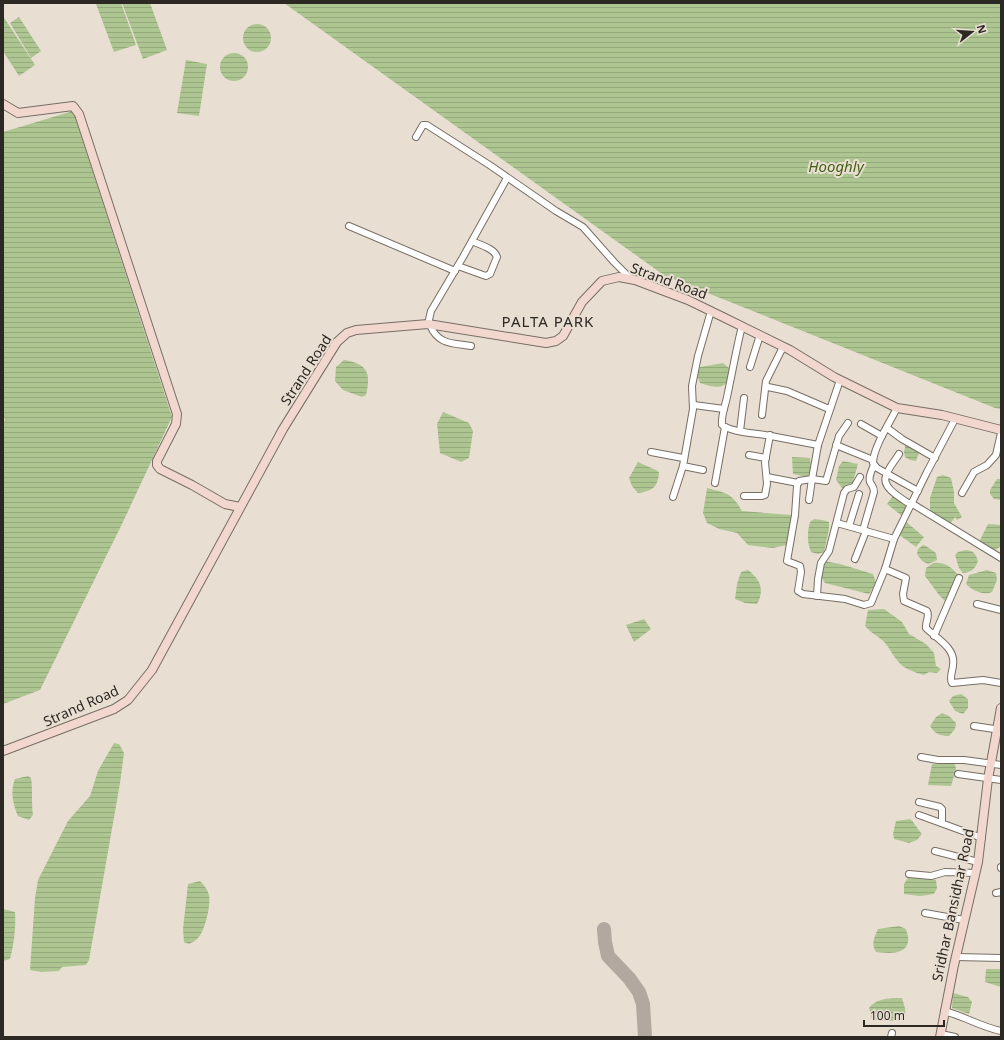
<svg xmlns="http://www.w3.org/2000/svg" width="1004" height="1040" viewBox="0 0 1004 1040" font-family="'Noto Sans',sans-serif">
  <defs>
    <pattern id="water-rules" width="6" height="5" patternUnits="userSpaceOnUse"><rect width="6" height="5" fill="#adc591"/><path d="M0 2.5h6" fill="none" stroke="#95a97d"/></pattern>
  </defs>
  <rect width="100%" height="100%" fill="#e9ded2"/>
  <g fill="url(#water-rules)">
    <path d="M101 3H121L136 45 114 52 96 4Z"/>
    <path d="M122 3H150L167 50 143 59Z"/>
    <path d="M284 3H1001V409L995 408 665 276Z"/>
    <path d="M3 16 35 65 19 76 3 51Z"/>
    <path d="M19 17 41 51 31 58 10 23Z"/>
    <circle cx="257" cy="38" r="14"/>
    <circle cx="234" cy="67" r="14"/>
    <path d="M186 60 207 64 199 116 177 113Z"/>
    <path d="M73 111 172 417 122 524 40 690 3 704V421L5 420 3 416V132Z"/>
    <path d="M344 360C368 364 371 373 366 395L362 397 343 390 335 381 336 367Z"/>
    <path d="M723 363 729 368C730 392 716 388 700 383L697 375 700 367Z"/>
    <path d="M443 412 469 423 473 431 469 458 461 462 440 453 437 424Z"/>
    <path d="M912 441 917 444 919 453 916 461 910 460 905 457 904 452 906 442Z"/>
    <path d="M792 457 810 458 811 470 807 477 793 474Z"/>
    <path d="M843 461 858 464 852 485 847 487 842 488 836 480 839 466Z"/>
    <path d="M638 462C645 466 652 467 659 472 658 487 653 491 638 493L632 486 629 478Z"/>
    <path d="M943 475 951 478 954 492V503L962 517 957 520 955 517 950 524 930 512V498L937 477Z"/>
    <path d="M997 479H1001V500L994 499 990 494V490Z"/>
    <path d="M707 488C726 493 732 493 742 511L791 515 792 520 786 545 773 548 748 545 737 533 719 529 707 523 703 513Z"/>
    <path d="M895 493 909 504 902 516 887 504Z"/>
    <path d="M814 519 822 520 829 522V529L824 552 818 554 811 552C807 542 807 532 810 522Z"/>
    <path d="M905 521 924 537 916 547 898 534Z"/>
    <path d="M988 524 1001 525V545L1000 547 993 551 979 542Z"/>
    <path d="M923 545 926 546 936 553 937 560 928 564 922 561 917 554 918 549Z"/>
    <path d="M966 550C974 551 975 553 978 561 975 569 972 572 963 573L959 568 955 555 958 552Z"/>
    <path d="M824 561 840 564 873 574 876 583 869 594 825 583 821 577Z"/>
    <path d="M933 563C945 562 950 566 958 575L950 598 945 601 939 595 925 576 926 568Z"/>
    <path d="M748 570C760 579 765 590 757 604L745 603 735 599 737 584 741 572Z"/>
    <path d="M987 570 996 573 997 580 992 592C983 596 972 590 966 584L969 575Z"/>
    <path d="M884 609 902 622 909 634 926 644 934 653 936 666 941 669 937 673 929 672 924 675C914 672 903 669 897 660 891 653 889 646 882 640 876 635 870 632 865 626L868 610Z"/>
    <path d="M644 619 651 629 634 642 626 625Z"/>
    <path d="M961 694 968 699V708L963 714 955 711 949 701 953 696Z"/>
    <path d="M942 713 949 716 956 723 955 729 949 736C940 736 935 734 930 726L936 717Z"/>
    <path d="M114 743 119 744 124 753 120 783 89 960 86 965 62 967 59 971 41 972 30 970 35 898 38 880 68 821 90 796 98 771Z"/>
    <path d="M932 764H955L956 769 951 786 928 785Z"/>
    <path d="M28 776 31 778C33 790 31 803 33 815L29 820 18 816C13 805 10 791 15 779Z"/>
    <path d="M910 819C915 823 917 829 922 834L917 840 909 843 894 839 893 834 896 821Z"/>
    <path d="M909 876 930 877 936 880 937 888 934 894 920 896 904 894V884Z"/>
    <path d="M200 881C204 885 207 889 209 895 211 905 205 932 197 939 195 941 191 943 189 944L184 942 183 929 188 884Z"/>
    <path d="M3 909 15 912C16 929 14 943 10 959L3 961Z"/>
    <path d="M899 926 906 929C907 933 909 938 908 942 905 956 886 953 876 952 871 944 874 938 878 929Z"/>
    <path d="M986 969H1001V987L985 982Z"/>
    <path d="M953 993 968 997 972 1002 969 1014 952 1008Z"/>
    <path d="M893 998H902C904 1005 908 1013 903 1020L892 1021 872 1019 869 1008C875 1000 884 999 893 998Z"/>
  </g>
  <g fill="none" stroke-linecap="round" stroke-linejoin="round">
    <path stroke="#b2a89f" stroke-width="14" d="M604 929 605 942 608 956 629 978 639 992 643 1004 645 1037"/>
    <defs>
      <g id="street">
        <path d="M416 137 423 125H427L491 166 556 211 583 227 614 262 631 279"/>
        <path d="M349 226 455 271"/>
        <path d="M458 266 483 275 486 276 490 274 497 257C494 248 480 245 472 241"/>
        <path d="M428 324 431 311 463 257 507 178"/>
        <path d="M430 325C438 345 453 343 471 346"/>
        <path d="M742 326C736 350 732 374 727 397 725 407 721 415 722 425 732 433 759 433 771 436 787 439 802 442 818 445"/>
        <path d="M750 367 760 335"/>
        <path d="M840 380 818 445 812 479 799 481 797 486 795 515 787 561 800 566 801 572 798 591 803 594 845 599 864 605 871 603 885 569 894 539 927 472 955 419"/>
        <path d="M768 387 787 391 829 409"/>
        <path d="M694 405 724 409"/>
        <path d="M897 408C890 422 873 448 873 463L877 468 918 491"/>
        <path d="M762 415 766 381 783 347"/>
        <path d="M861 424 882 436"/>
        <path d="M887 428 902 439 935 458"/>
        <path d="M740 431 744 398"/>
        <path d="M836 445 873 460"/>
        <path d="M651 452 683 458"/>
        <path d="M899 454C895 461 888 468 886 476 881 488 903 499 911 505"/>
        <path d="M749 455 766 458"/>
        <path d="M683 466 703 470"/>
        <path d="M767 477 798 483"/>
        <path d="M715 483 725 427"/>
        <path d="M962 493 974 472 987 465 996 455 1001 433"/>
        <path d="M744 496H762L765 495 767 484 765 462 770 435"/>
        <path d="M673 497 683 466 693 409 692 386 698 356 711 311"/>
        <path d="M809 500 812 479 826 481 839 436 848 423"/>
        <path d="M911 503 1001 558"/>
        <path d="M837 523 894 539"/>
        <path d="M849 526 859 494"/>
        <path d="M863 530 874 492C874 487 872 486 870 482 868 477 872 470 874 465"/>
        <path d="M855 559 866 531"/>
        <path d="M885 569 906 578 903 594 904 601 927 611C930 617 925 622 926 628 936 638 956 648 953 665 953 671 949 677 952 683L983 680 1001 683"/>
        <path d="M817 596 818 579 821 563 829 551 844 493 847 489 854 487 860 477"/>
        <path d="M977 604 1001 610"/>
        <path d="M934 636 959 578"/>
        <path d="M974 726 1001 730"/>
        <path d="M921 757 938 760H964L1001 765"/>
        <path d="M958 774 1001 780"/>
        <path d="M919 802 940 807 942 809V823"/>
        <path d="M919 815 982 838"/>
        <path d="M935 851 978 862"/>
        <path d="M1001 868V867"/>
        <path d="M909 874 931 876 945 872 976 873"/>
        <path d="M996 893 1001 892"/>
        <path d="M925 913 964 920"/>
        <path d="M956 957 1001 958"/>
        <path d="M944 1011C964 1016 981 1027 1001 1031"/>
        <path d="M941 1034 955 1037"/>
        <path d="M891 1037 892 1033"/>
      </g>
      <g id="secondary">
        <path d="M3 104 18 113 73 106 79 114 177 414 176 424 157 461V465L160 469 192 485 225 504 240 507"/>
        <path d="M3 751 114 709 128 700 152 670 283 429 337 342 347 333 356 330 428 324 546 343 556 341 563 336 582 302 602 281 619 277 635 280 688 300 725 318 790 350 834 377 897 408 942 415 1001 430"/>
        <path d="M940 1037 954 965 978 862 988 779 1001 708"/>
      </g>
    </defs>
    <use href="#street" stroke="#776e64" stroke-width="8"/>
    <use href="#secondary" stroke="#776e64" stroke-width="10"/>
    <use href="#street" stroke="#fff" stroke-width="6"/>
    <use href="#secondary" stroke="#f1d7ce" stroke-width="8"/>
  </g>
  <g text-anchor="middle" stroke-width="4" stroke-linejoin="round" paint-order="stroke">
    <g font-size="14" fill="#2c2824" stroke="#e9ded2">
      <text transform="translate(669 281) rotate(20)" y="5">Strand Road</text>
      <text transform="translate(306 370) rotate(-57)" y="5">Strand Road</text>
      <text transform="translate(81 706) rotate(-24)" y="5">Strand Road</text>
      <text transform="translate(953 905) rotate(-78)" y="5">Sridhar Bansidhar Road</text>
    </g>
    <g font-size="15" font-style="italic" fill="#446015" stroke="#e9ded2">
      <text x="836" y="172">Hooghly</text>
    </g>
    <g font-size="15" letter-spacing="1" fill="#2c2824" stroke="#e9ded2">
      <text x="548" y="327">PALTA PARK</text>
    </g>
  </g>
  <rect width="1004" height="1040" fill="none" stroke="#2c2824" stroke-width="8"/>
  <g transform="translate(972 32) rotate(73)" stroke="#e9ded2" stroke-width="3" paint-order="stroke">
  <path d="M0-3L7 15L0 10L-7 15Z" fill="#2c2824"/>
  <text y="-6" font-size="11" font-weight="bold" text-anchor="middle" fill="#2c2824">N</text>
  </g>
  <path d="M864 1020v6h80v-6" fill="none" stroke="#2c2824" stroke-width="2"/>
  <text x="870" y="1020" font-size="12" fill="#2c2824" stroke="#e9ded2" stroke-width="3" paint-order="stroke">100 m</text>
</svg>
